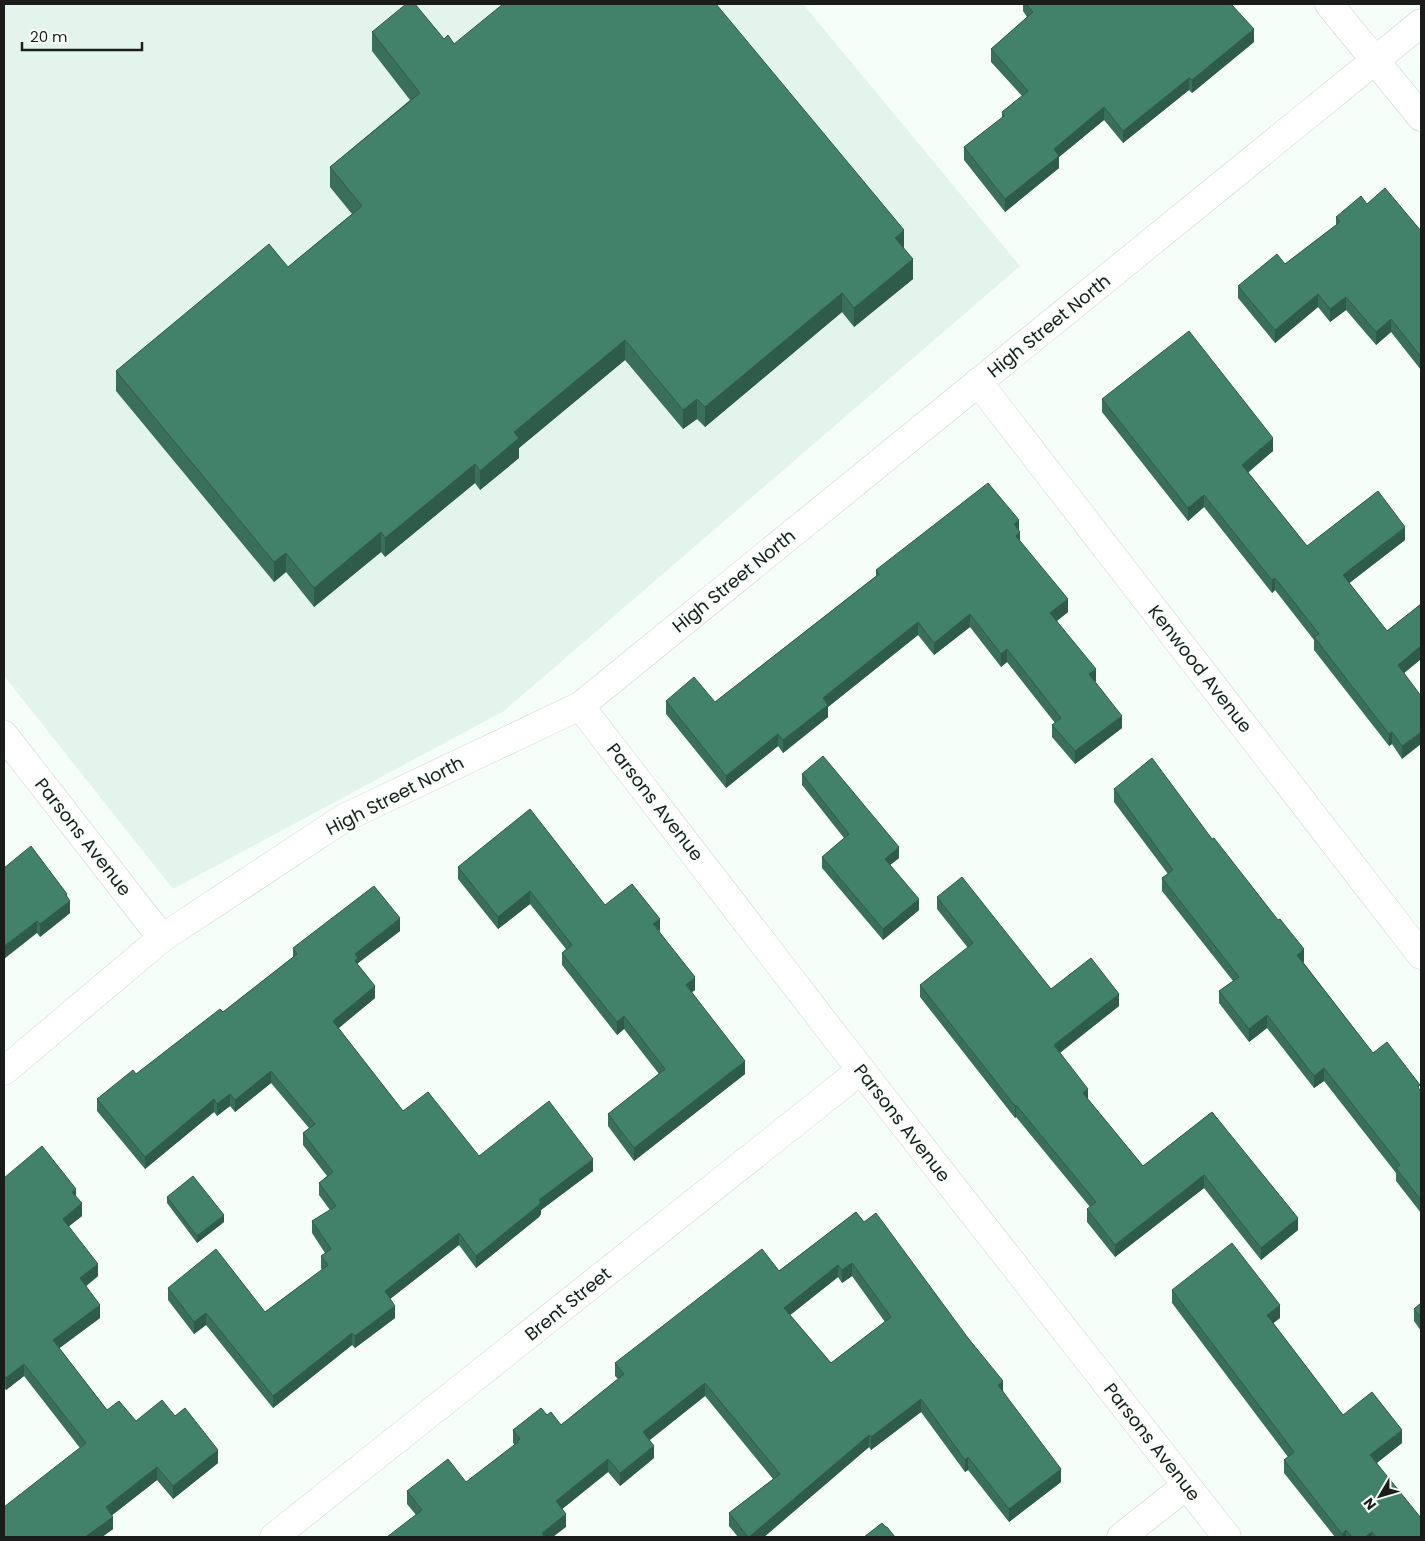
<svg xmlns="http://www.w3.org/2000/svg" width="1425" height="1541" viewBox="0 0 1425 1541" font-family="Poppins,sans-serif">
  <rect width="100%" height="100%" fill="#f6fefa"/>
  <path fill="#e3f4ec" d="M4 4H803L1020 266 504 711 173 889 4 676Z"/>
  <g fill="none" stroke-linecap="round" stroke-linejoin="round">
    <defs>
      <g id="street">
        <path d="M1329 4 1421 117"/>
        <path d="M978 382 1421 955"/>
        <path d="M580 706 861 1070 1227 1537"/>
        <path d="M4 735 162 938"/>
        <path d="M274 1537 861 1070"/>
        <path d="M1121 1537 1186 1486"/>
      </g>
      <path id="secondary" d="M4 1071 162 938 344 818 580 706 1421 23"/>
    </defs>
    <use href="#street" stroke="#cbd3cf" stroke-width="29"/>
    <use href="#secondary" stroke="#cbd3cf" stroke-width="29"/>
    <use href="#street" stroke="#fff" stroke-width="28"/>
    <use href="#secondary" stroke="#fff" stroke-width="28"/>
  </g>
  <g fill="#3a705b" fill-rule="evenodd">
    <path d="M1023 4H1231L1254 42 1192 93 1189 90 1123 143 1104 120 1059 157V168L1005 212 964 160V147L1002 118V112L1022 96 991 62V49L1027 17 1023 11Z"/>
    <path d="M372 32 444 39 904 248 913 279 854 327 842 312 705 427 697 419 683 429 625 360 519 448V458L480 490 475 483 385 557 381 552 314 607 286 572 274 582 116 391V371L288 267 352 214 330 187V167L410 100 372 51Z"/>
    <path d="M1367 204 1421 231V370L1391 332 1376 345 1346 310 1330 322 1318 307 1275 343 1238 298V286L1285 264 1336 225V217Z"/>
    <path d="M1102 399 1273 451 1248 472 1307 546 1405 540 1349 583 1387 631 1421 604V659L1404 673 1402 759 1392 744 1389 746 1314 650V640L1275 590 1272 593 1204 507 1188 521 1102 412Z"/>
    <path d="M1019 530 1020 541 1068 612 1057 621 1096 681 1095 682 1122 728 1075 764 1052 737V725L1055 723 1007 662 1001 667 970 627 934 655 918 635 828 707V717L783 753 778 746 726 788 666 714V701L715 702 876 576V570Z"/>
    <path d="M802 774 899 858 890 865 919 910 883 940 822 868V857L844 838 802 785Z"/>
    <path d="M1114 789 1212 839 1304 962H1303L1373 1053 1421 1092V1213L1396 1181V1173L1324 1081 1314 1088 1267 1028 1249 1042 1219 1003V991L1233 981 1162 891V878L1168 874 1114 802Z"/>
    <path d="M458 867 605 905 660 932 695 990 692 992 745 1074 634 1161 608 1126V1114L659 1074 624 1029 617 1035 562 965V953L566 949 530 904 498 929 458 879Z"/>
    <path d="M4 868 67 897 70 913 40 937 37 933Z"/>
    <path d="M937 897 1051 989 1119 1006 1060 1053 1088 1100 1143 1166 1212 1112 1298 1230 1261 1260 1204 1188 1115 1257 1087 1222V1209L1090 1207 1016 1117 1015 1118 920 997V985L968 948 937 909Z"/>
    <path d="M400 931 358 963V965L375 998 338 1028 403 1111 479 1156 593 1171 541 1210V1214L539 1217 476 1268 459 1245 390 1299 395 1318 355 1348 352 1345 273 1408 206 1325 194 1334 168 1300V1288L265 1312 322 1270 321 1268V1256L325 1253 312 1233V1221L330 1210 319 1195V1183L327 1176 303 1145V1133L309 1128 271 1083 235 1112 230 1106 217 1116 214 1112 145 1169 97 1111V1099L136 1074 223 1012 293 957V948Z"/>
    <path d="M4 1178 76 1196 82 1216 69 1226 98 1276 86 1286 100 1318 59 1348 107 1410 136 1421 175 1416 218 1463 173 1499 157 1480 112 1515 113 1529 102 1537H4L80 1448 24 1376 6 1390 4 1388Z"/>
    <path d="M167 1197 224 1222 197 1243 167 1203Z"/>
    <path d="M856 1212 1003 1391 1061 1482 1009 1522 968 1470 965 1472 921 1412 871 1450 869 1447 764 1537H738L729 1526V1513L773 1479 705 1396 650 1440 654 1458 620 1486 608 1472 562 1509 566 1527 416 1515 407 1504V1491L466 1482 515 1445 513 1443V1430L547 1415 561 1425 618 1379 615 1376V1363L779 1271ZM852 1276 885 1322 831 1363 790 1315 838 1277 842 1283Z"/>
    <path d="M1172 1290 1280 1318 1273 1323 1343 1415 1402 1443 1377 1463 1421 1537H1335L1284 1473V1460L1288 1457 1172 1303Z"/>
    <path d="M1421 1303V1331L1414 1321V1309Z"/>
  </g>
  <g fill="#2f5b4a">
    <path d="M1254 29V42L1192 93V80Z"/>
    <path d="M1189 78V90L1123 143V131Z"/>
    <path d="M1104 107V120L1059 157V168L1005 212V199L1054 149Z"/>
    <path d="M904 230V250L895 238Z"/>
    <path d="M913 259V279L854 327V308Z"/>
    <path d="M842 293V312L705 427V407Z"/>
    <path d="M1318 294V307L1275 343V330Z"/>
    <path d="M1346 297V310L1330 322V309Z"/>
    <path d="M1391 319V332L1376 345V332Z"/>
    <path d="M625 340V360L519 448V458L480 490V471L514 432Z"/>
    <path d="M697 399V419L683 429V410Z"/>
    <path d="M1273 438V451L1242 478V465Z"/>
    <path d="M475 464V483L385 557V538Z"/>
    <path d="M1204 495V507L1188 521V508Z"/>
    <path d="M1019 520V533L1014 524Z"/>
    <path d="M1405 527V540L1343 588V575Z"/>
    <path d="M381 532V552L314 607V588Z"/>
    <path d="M1020 532V544L1016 536Z"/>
    <path d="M286 553V572L274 582V562Z"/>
    <path d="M1275 578V590L1272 593V580Z"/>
    <path d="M1068 599V612L1050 626V613Z"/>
    <path d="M970 614V627L934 655V643Z"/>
    <path d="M918 622V635L828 707V717L783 753V740L823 698Z"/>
    <path d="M1421 646V659L1398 678V665Z"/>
    <path d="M1007 649V662L1001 667V654Z"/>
    <path d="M1096 669V681L1089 687V674Z"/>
    <path d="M1122 716V728L1075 764V751Z"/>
    <path d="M1392 732V744L1389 746V734Z"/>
    <path d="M1421 732V744L1402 759V746Z"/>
    <path d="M778 734V746L726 788V776Z"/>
    <path d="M899 847V858L885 869V859Z"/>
    <path d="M530 891V904L498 929V917Z"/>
    <path d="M67 894V903L70 901V913L40 937V924Z"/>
    <path d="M919 899V910L883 940V929Z"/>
    <path d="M400 918V931L358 963V970L355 973V954Z"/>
    <path d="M660 919V932L653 924Z"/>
    <path d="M37 921V933L4 959V946Z"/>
    <path d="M1304 949V962L1297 967V955Z"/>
    <path d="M695 977V990L686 997V985Z"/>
    <path d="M375 986V998L333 1033V1021Z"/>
    <path d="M1119 994V1006L1054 1057V1045Z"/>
    <path d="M1267 1015V1028L1249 1042V1029Z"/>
    <path d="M624 1016V1029L617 1035V1022Z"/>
    <path d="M745 1061V1074L634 1161V1148Z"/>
    <path d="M1324 1068V1081L1314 1088V1076Z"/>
    <path d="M271 1071V1083L235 1112V1100Z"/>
    <path d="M1088 1089V1101L1083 1093Z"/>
    <path d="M230 1094V1106L217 1116V1104Z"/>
    <path d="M214 1099V1112L145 1169V1157Z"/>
    <path d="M1016 1105V1117L1015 1118V1106Z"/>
    <path d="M593 1159V1171L541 1210V1214L539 1217 476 1268V1256L539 1200Z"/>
    <path d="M1204 1175V1188L1115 1257V1245Z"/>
    <path d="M76 1189V1201L72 1192Z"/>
    <path d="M82 1203V1216L63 1231V1219Z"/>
    <path d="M224 1215V1222L197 1243V1236Z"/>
    <path d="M1298 1218V1230L1261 1260V1248Z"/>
    <path d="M459 1233V1245L385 1303V1291Z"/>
    <path d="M852 1263V1276L842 1283V1270Z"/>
    <path d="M98 1264V1276L80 1291V1278Z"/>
    <path d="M838 1265V1277L784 1320V1308Z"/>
    <path d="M100 1305V1318L53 1353V1340Z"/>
    <path d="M1280 1305V1318L1267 1328V1315Z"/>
    <path d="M395 1306V1318L355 1348V1336Z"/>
    <path d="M206 1313V1325L194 1334V1322Z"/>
    <path d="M352 1333V1345L273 1408V1396Z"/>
    <path d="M24 1364V1376L6 1390V1378Z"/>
    <path d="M1003 1381V1394L998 1385Z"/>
    <path d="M705 1383V1396L643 1445V1432Z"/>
    <path d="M921 1399V1412L871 1450V1437Z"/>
    <path d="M1402 1430V1443L1370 1468V1455Z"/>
    <path d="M869 1435V1447L764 1537H749Z"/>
    <path d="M654 1446V1458L620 1486V1473Z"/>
    <path d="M218 1450V1463L173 1499V1486Z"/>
    <path d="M968 1457V1470L965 1472V1460Z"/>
    <path d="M608 1459V1472L556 1514V1501Z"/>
    <path d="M157 1467V1480L106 1520V1507Z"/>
    <path d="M1061 1469V1482L1009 1522V1509Z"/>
    <path d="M566 1514V1527L553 1537H542V1533Z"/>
    <path d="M113 1517V1529L102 1537H85Z"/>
    <path d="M1346 1530V1537H1342V1534Z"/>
    <path d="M1372 1532V1537H1365Z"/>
  </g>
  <g fill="#43826a" stroke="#2f5b4a" fill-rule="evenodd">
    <path d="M406 4H415L444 39 448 35 454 44 503 4H716L904 230 895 238 913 259 854 308 842 293 705 407 697 399 683 410 625 340 514 432 519 438 480 471 475 464 385 538 381 532 314 588 286 553 274 562 116 371 269 244 288 267 362 206 330 167 420 93 372 32Z"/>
    <path d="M1026 4H1231L1254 29 1192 80 1189 78 1123 131 1104 107 1054 149 1059 156 1005 199 964 147 1004 116 1002 112 1028 91 991 49 1033 12Z"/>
    <path d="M1385 188 1421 231V357L1391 319 1376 332 1346 297 1330 309 1318 294 1275 330 1238 286 1277 254 1285 264 1340 222 1336 217 1361 196 1367 204Z"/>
    <path d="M1189 331 1273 438 1242 465 1307 546 1378 491 1405 527 1343 575 1387 631 1421 604V646L1398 665 1421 696V732L1402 746 1392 732 1389 734 1314 637 1319 634 1275 578 1272 580 1204 495 1188 508 1102 399Z"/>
    <path d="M988 483 1019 520 1014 524 1020 532 1016 536 1068 599 1050 613 1096 669 1089 674 1122 716 1075 751 1052 725 1061 718 1007 649 1001 654 970 614 934 643 918 622 823 698 828 705 783 740 778 734 726 776 666 701 694 677 715 702 879 574 876 570Z"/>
    <path d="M823 756 899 847 885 859 919 899 883 929 822 857 849 834 802 774Z"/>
    <path d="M1152 758 1212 839 1214 838 1278 920 1280 919 1304 949 1297 955 1373 1053 1387 1042 1420 1085 1418 1087 1421 1092V1200L1396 1168 1400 1165 1324 1068 1314 1076 1267 1015 1249 1029 1219 991 1239 977 1162 878 1173 870 1114 789Z"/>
    <path d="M530 809 605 905 632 884 660 919 653 924 695 977 686 985 745 1061 634 1148 608 1114 665 1069 624 1016 617 1022 562 953 572 945 530 891 498 917 458 867Z"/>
    <path d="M31 846 67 894 66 895 70 901 40 924 37 921 4 946V868Z"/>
    <path d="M962 877 1051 989 1091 958 1119 994 1054 1045 1088 1089 1083 1093 1143 1166 1212 1112 1298 1218 1261 1248 1204 1175 1115 1245 1087 1209 1096 1202 1016 1105 1015 1106 920 985 973 943 937 897Z"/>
    <path d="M374 886 400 918 355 954 358 958 355 961 375 986 333 1021 403 1111 428 1092 479 1156 549 1101 593 1159 539 1200 541 1202 539 1205 476 1256 459 1233 385 1291 395 1306 355 1336 352 1333 273 1396 206 1313 194 1322 168 1288 216 1249 265 1312 328 1265 321 1256 331 1249 312 1221 336 1206 319 1183 333 1172 303 1133 315 1124 271 1071 235 1100 230 1094 217 1104 214 1099 145 1157 97 1099 133 1070 136 1074 220 1009 223 1012 297 954 293 948Z"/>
    <path d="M42 1146 76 1189 72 1192 82 1203 63 1219 98 1264 80 1278 100 1305 53 1340 107 1410 119 1401 136 1421 162 1400 175 1416 185 1408 218 1450 173 1486 157 1467 106 1507 113 1517 85 1537H4V1507L86 1443 24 1364 6 1378 4 1375V1178Z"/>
    <path d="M193 1176 224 1215 197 1236 167 1197Z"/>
    <path d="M856 1212 864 1222 876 1213 968 1338 1003 1381 998 1385 1061 1469 1009 1509 968 1457 965 1460 921 1399 871 1437 869 1435 749 1537H748L729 1513 780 1474 705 1383 643 1432 654 1446 620 1473 608 1459 556 1501 566 1514 542 1533 545 1537H387L422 1510 407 1491 448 1459 466 1482 518 1442 517 1441 520 1439 513 1430 541 1408 547 1415 551 1412 561 1425 624 1374 615 1363 762 1249 779 1271ZM852 1263 891 1317 831 1363 784 1308 838 1265 842 1270Z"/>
    <path d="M1232 1243 1280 1305 1267 1315 1343 1415 1372 1392 1402 1430 1370 1455 1421 1518V1537H1376L1372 1532 1365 1537H1352L1346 1530 1342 1534 1284 1460 1294 1452 1172 1290Z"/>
    <path d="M1421 1303V1318L1414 1309Z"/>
    <path d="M882 1523 886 1527H887L895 1537H864Z"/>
  </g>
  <g text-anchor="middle" stroke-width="4" stroke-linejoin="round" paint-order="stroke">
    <g font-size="18" fill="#1a1d1b" stroke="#f6fefa">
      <text transform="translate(1049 326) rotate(-39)" y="6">High Street North</text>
      <text transform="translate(734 581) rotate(-39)" y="6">High Street North</text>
      <text transform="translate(1200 669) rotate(52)" y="6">Kenwood Avenue</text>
      <text transform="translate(395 796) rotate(-27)" y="6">High Street North</text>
      <text transform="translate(655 802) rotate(52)" y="6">Parsons Avenue</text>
      <text transform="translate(83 837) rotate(52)" y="6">Parsons Avenue</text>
      <text transform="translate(902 1123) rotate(52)" y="6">Parsons Avenue</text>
      <text transform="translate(568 1304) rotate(-39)" y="6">Brent Street</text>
      <text transform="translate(1152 1442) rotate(52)" y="6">Parsons Avenue</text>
    </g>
  </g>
  <rect width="1425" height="1541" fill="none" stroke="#1a1d1b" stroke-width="10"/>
  <g transform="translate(1380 1496) rotate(232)" stroke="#f6fefa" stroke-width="4" paint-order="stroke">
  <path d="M0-4L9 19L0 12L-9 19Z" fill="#1a1d1b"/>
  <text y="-8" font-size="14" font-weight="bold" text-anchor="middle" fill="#1a1d1b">N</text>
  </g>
  <path d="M22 42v8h120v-8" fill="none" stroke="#1a1d1b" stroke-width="2.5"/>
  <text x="30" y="42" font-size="15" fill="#1a1d1b" stroke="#f6fefa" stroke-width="4" paint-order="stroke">20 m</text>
</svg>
